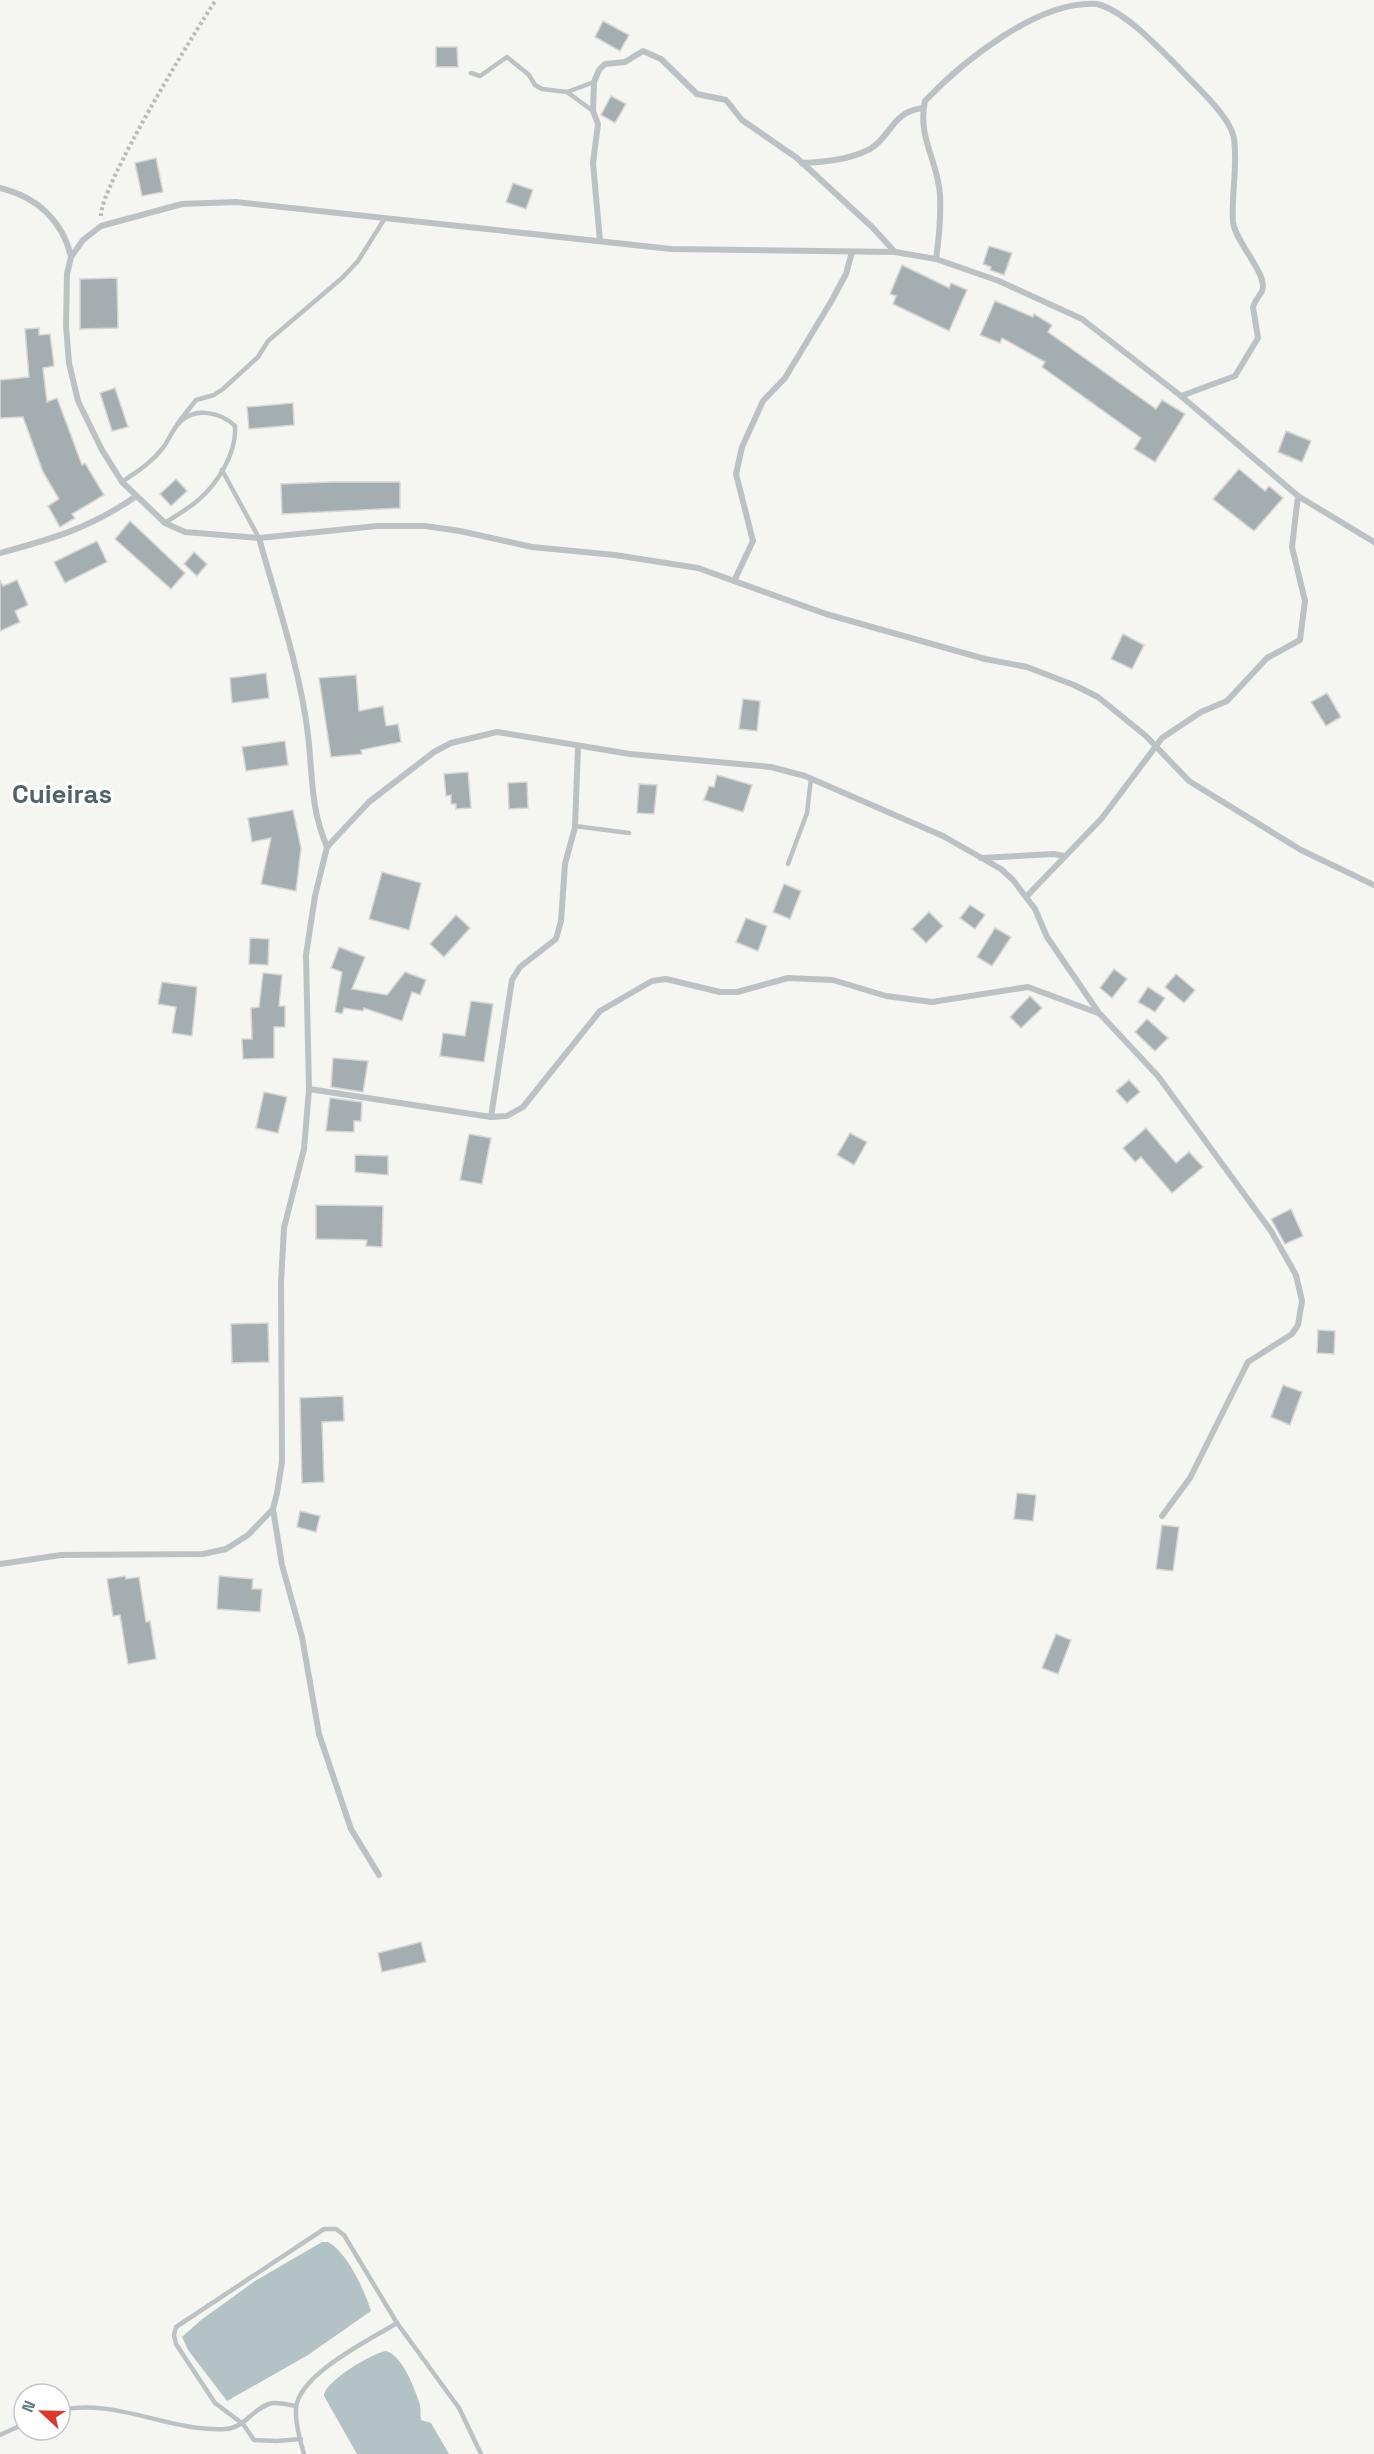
<svg xmlns="http://www.w3.org/2000/svg" width="1374" height="2454" viewBox="0 0 1374 2454" font-family="'Space Grotesk',sans-serif">
  <rect width="100%" height="100%" fill="#f5f5f2"/>
  <g fill="#b3c3c5">
    <path d="M322 2242H328C347 2252 365 2291 371 2311L308 2355 227 2401 188 2350 182 2337 201 2320 255 2281Z"/>
    <path d="M386 2351C403 2356 415 2389 420 2405 421 2410 420 2415 421 2420L431 2423 449 2454H357L324 2396C324 2382 372 2353 386 2351Z"/>
  </g>
  <g fill="#a4aeb1" stroke="#d7d6d4" stroke-width="1.5">
    <path d="M603 21 629 35 620 51 595 37Z"/>
    <path d="M436 47H457L458 67H436Z"/>
    <path d="M611 96 626 104 615 123 601 115Z"/>
    <path d="M156 158 163 192 142 196 135 163Z"/>
    <path d="M513 183 533 190 526 209 506 202Z"/>
    <path d="M989 246 1012 253 1004 275 990 270 991 267 983 264Z"/>
    <path d="M902 265 949 288 951 283 967 290 949 331 893 304 896 296 890 294Z"/>
    <path d="M117 278 118 328 80 329V279Z"/>
    <path d="M995 301 1033 317 1034 314 1052 325 1048 332 1156 409 1162 400 1185 414 1155 462 1134 449 1141 438 1042 367 1045 362 1002 338 1000 343 980 335Z"/>
    <path d="M39 328V335L50 334 54 366 43 368 47 402 57 398 82 465 85 463 104 495 72 514 75 518 60 527 48 506 59 499 43 472 23 417 0 418V380L29 377 25 329Z"/>
    <path d="M115 388 128 427 112 431 100 393Z"/>
    <path d="M293 403 294 425 249 429 247 407Z"/>
    <path d="M1286 431 1311 441 1302 462 1278 452Z"/>
    <path d="M1239 469 1265 491 1269 486 1283 498 1254 531 1213 499Z"/>
    <path d="M176 479 187 491 171 506 160 494Z"/>
    <path d="M332 482H400V508L282 514 281 484Z"/>
    <path d="M130 521 185 573 171 589 115 539Z"/>
    <path d="M97 541 107 562 65 583 54 562Z"/>
    <path d="M194 552 207 564 197 576 184 564Z"/>
    <path d="M0 580 3 586 17 580 28 605 15 611 20 622 0 631Z"/>
    <path d="M1123 634 1144 645 1132 669 1111 659Z"/>
    <path d="M266 673 269 698 232 703 230 678Z"/>
    <path d="M356 675 359 711 383 706 386 726 398 724 401 742 361 750 362 754 331 757 319 678Z"/>
    <path d="M1327 693 1341 717 1326 726 1311 702Z"/>
    <path d="M743 699 760 701 757 731 739 729Z"/>
    <path d="M285 741 288 765 246 771 242 747Z"/>
    <path d="M468 772 471 808 456 809V804H451V795L446 796 444 774Z"/>
    <path d="M717 775 752 785 743 812 704 800 709 786 714 787Z"/>
    <path d="M527 782 528 808 509 809 508 783Z"/>
    <path d="M639 784 657 785 654 814 637 813Z"/>
    <path d="M293 810 301 848 296 891 261 884 271 838 252 842 248 818Z"/>
    <path d="M382 872 421 883 409 930 369 919Z"/>
    <path d="M784 884 801 891 790 919 773 912Z"/>
    <path d="M970 905 985 915 975 929 960 918Z"/>
    <path d="M929 912 943 926 926 943 912 929Z"/>
    <path d="M456 915 470 928 444 957 430 944Z"/>
    <path d="M746 918 767 926 758 951 736 942Z"/>
    <path d="M995 928 1011 937 992 966 977 957Z"/>
    <path d="M250 938 269 939 268 965 249 964Z"/>
    <path d="M339 947 365 957 352 989 387 995 405 972 426 980 420 995 412 992 402 1021 364 1008 363 1011 344 1008 342 1014 335 1012 342 972 331 968Z"/>
    <path d="M1114 969 1127 979 1112 998 1100 988Z"/>
    <path d="M263 973 282 975 279 1006H285V1027H274V1058L243 1059 242 1039H252L251 1008 259 1007Z"/>
    <path d="M1176 974 1195 990 1184 1003 1165 987Z"/>
    <path d="M162 982 197 987 192 1036 172 1033 176 1007 158 1004Z"/>
    <path d="M1148 987 1165 998 1155 1012 1138 1002Z"/>
    <path d="M1030 996 1042 1008 1021 1028 1010 1017Z"/>
    <path d="M471 1001 493 1004 484 1062 440 1056 443 1033 465 1036Z"/>
    <path d="M1147 1019 1168 1038 1155 1051 1135 1032Z"/>
    <path d="M333 1058 368 1061 363 1092 331 1087Z"/>
    <path d="M1129 1080 1140 1092 1127 1103 1116 1091Z"/>
    <path d="M264 1092 287 1097 278 1133 256 1128Z"/>
    <path d="M330 1098 362 1102 361 1121H354V1132L326 1131Z"/>
    <path d="M1146 1128 1176 1163 1189 1152 1203 1167 1172 1193 1141 1157 1135 1162 1123 1148Z"/>
    <path d="M850 1133 867 1142 854 1165 837 1155Z"/>
    <path d="M469 1134 491 1138 482 1184 460 1180Z"/>
    <path d="M355 1155 388 1156V1175L355 1172Z"/>
    <path d="M316 1205 383 1206 382 1247 366 1246 367 1240 316 1239Z"/>
    <path d="M1291 1209 1303 1236 1285 1244 1271 1219Z"/>
    <path d="M268 1323 269 1362 232 1363 231 1324Z"/>
    <path d="M1318 1330 1335 1331 1334 1354 1317 1353Z"/>
    <path d="M1283 1385 1302 1392 1290 1425 1271 1417Z"/>
    <path d="M343 1396 344 1421 322 1422 324 1482 302 1483 300 1398Z"/>
    <path d="M1017 1493 1036 1495 1033 1521 1014 1519Z"/>
    <path d="M300 1511 320 1516 316 1532 297 1527Z"/>
    <path d="M1162 1525 1179 1527 1173 1571 1156 1569Z"/>
    <path d="M125 1576 126 1579 139 1577 146 1622 150 1621 156 1659 128 1664 120 1615 113 1616 107 1579Z"/>
    <path d="M219 1576 253 1579 252 1589H262L260 1612 217 1609Z"/>
    <path d="M1056 1634 1071 1640 1058 1674 1042 1668Z"/>
    <path d="M421 1942 426 1962 382 1972 378 1953Z"/>
  </g>
  <g fill="none" stroke-linecap="round" stroke-linejoin="round">
    <path stroke="#b7bbbc" stroke-width="4" stroke-dasharray="3 3" stroke-linecap="butt" d="M101 216C100 187 194 32 216 0"/>
    <g stroke="#bcc2c4" stroke-width="4.5">
      <path d="M471 73 480 76 507 57 529 75 535 85 542 89 567 92 593 111"/>
      <path d="M567 92 594 82"/>
      <path d="M178 423 196 400 214 395 223 389 258 357 268 341 342 278 358 261 385 218"/>
      <path d="M222 470 259 538"/>
      <path d="M122 482C136 472 151 463 162 449 169 441 172 429 180 422 195 407 221 412 235 426 237 453 217 485 196 502 186 510 175 516 165 523"/>
      <path d="M575 826 629 833"/>
      <path d="M788 864 807 813 811 778"/>
      <path d="M60 2410C116 2398 170 2432 225 2429 245 2428 251 2410 269 2404 276 2401 288 2405 296 2406"/>
      <path d="M0 2435 24 2424"/>
      <path d="M301 2439 277 2441 254 2440 243 2424 215 2403 176 2344 174 2335 176 2327 324 2229H336L344 2235 397 2323"/>
      <path d="M304 2454C300 2441 295 2422 296 2408 299 2374 371 2339 397 2323L459 2408 481 2454"/>
    </g>
    <g stroke="#bcc2c4" stroke-width="6">
      <path d="M802 163C824 162 849 160 870 149 892 136 891 112 923 108"/>
      <path d="M0 188C37 197 63 221 71 257"/>
      <path d="M600 241 593 163 598 124 593 111 594 82 599 70 605 64 625 62 643 51 661 59 697 94 726 100 742 120 797 158 872 227 895 252"/>
      <path d="M936 259C939 238 941 216 940 195 938 160 917 138 925 101 962 62 1038 0 1097 4 1125 11 1159 48 1179 68 1195 85 1231 117 1234 139 1238 166 1231 195 1233 222 1235 242 1269 275 1262 291 1259 297 1255 300 1253 307L1258 338 1235 376 1181 396"/>
      <path d="M259 538C277 603 300 668 308 735 313 777 310 807 327 847"/>
      <path d="M1374 542 1298 496 1181 396 1082 319 999 281 936 259 895 252 671 249 236 202 182 204 101 226 83 240 71 257 67 274 66 326 69 363 78 401 102 450 122 482 165 523 185 532 259 538 377 526H425L460 531 532 547 615 555 698 568 826 614 985 659 1027 667 1074 685 1098 697 1146 736 1189 781 1301 850 1374 885"/>
      <path d="M0 553C52 539 90 528 135 497"/>
      <path d="M734 581 753 541 736 474 742 447 763 401 785 378 832 300 846 274 852 252"/>
      <path d="M981 858 1054 854 1064 856"/>
      <path d="M1026 897 1102 818 1162 738 1201 712 1227 701 1267 658 1300 640 1305 601 1292 547 1298 496"/>
      <path d="M309 1089 491 1117 507 1116 523 1107 600 1011 652 981 666 979 720 992H737L788 978 833 980 886 996 932 1002 1028 987 1098 1013"/>
      <path d="M491 1117 512 980 520 967 556 939 561 921 565 864 575 827 578 746"/>
      <path d="M273 1509 282 1565 302 1637 319 1734 351 1829 379 1875"/>
      <path d="M0 1564 61 1555 203 1554 226 1549 248 1535 273 1509 277 1493 282 1462 281 1282 284 1228 304 1149 309 1089 306 955 315 896 327 847 369 802 434 752 451 743 497 732 630 754 771 767 805 776 943 836 1001 869 1013 880 1035 909 1047 937 1099 1013 1158 1076 1271 1231 1296 1275 1302 1301 1298 1325 1292 1334 1248 1362 1190 1478 1162 1516"/>
    </g>
  </g>
  <g text-anchor="middle" stroke-width="6" stroke-linejoin="round" paint-order="stroke">
    <g font-size="26" font-weight="bold" fill="#536267" stroke="#fff">
      <text x="62" y="803">Cuieiras</text>
    </g>
  </g>
  <g transform="translate(42 2412) rotate(292)"><circle r="28" fill="#ffffff" stroke="#c2cacd" stroke-width="1.5"/>
  <path d="M0-4.5L10 22L0 15L-10 22Z" fill="#da372d"/>
  <text y="-9" font-size="16" font-weight="bold" text-anchor="middle" fill="#667a81">N</text>
  </g>
</svg>
